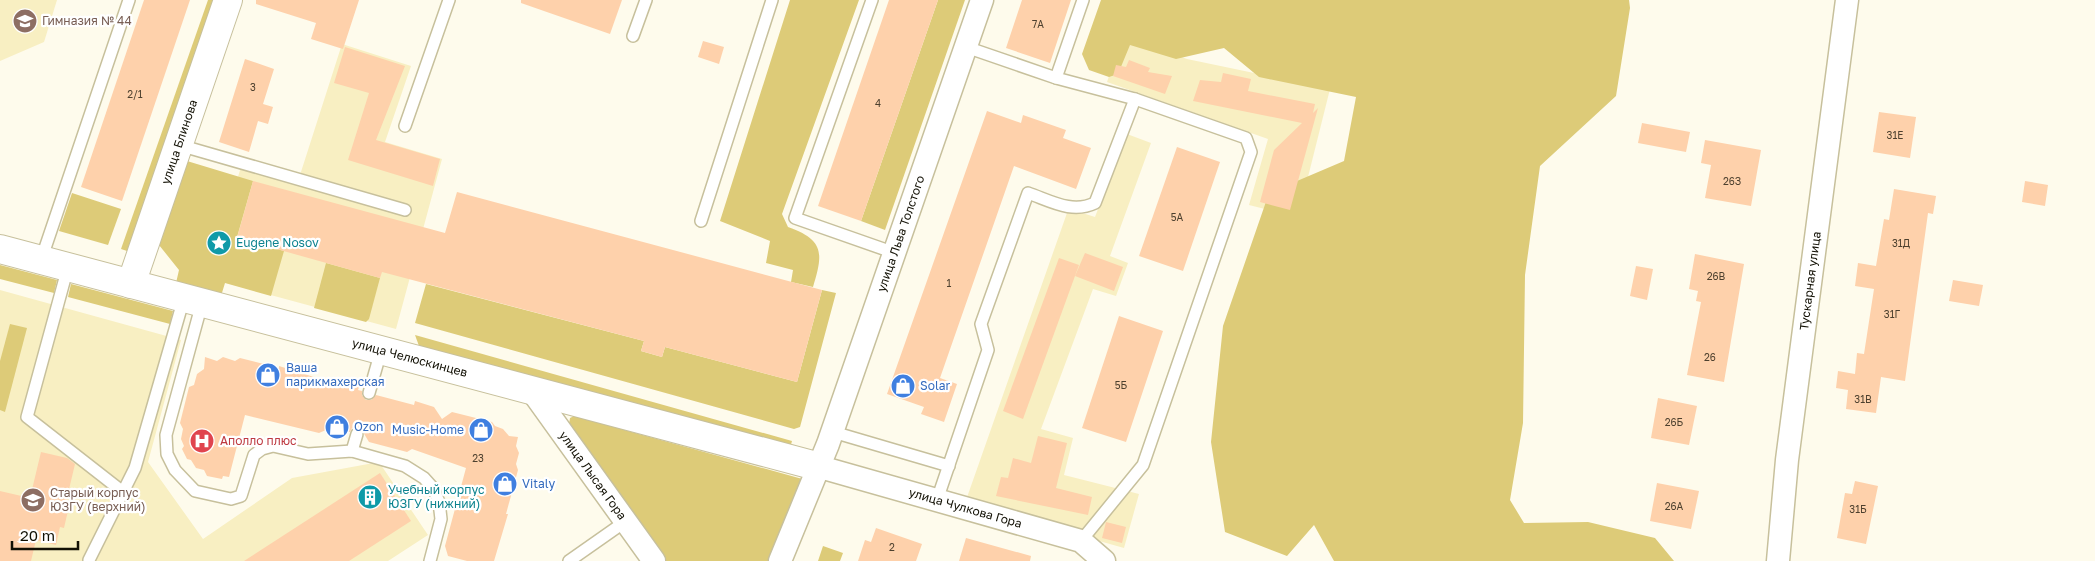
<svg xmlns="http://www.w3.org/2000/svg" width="2095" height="561" viewBox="0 0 2095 561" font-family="'Golos Text',sans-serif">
  <rect width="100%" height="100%" fill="#fefbec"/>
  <g fill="#f8efc2">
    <path d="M0 0H57L44 42 0 61Z"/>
    <path d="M1123 35 1187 59 1330 89 1298 217 1249 205 1268 139 1107 82Z"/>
    <path d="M342 44 411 66 385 142 442 159 396 329 208 278 243 160 300 175Z"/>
    <path d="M1127 134 1151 143 1110 256 1128 263 1116 296 1093 289 1041 429 1073 438 1064 475 1139 494 1124 548 965 503 1067 213 1073 210 1095 217Z"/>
    <path d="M0 290 181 340 148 462 203 539 292 478 379 462 428 535 388 561H0Z"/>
  </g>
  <g fill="#ddcb78">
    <path d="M208 0H219L133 253 121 249Z"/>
    <path d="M790 0H859L782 214 788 227C825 240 823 254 813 287L791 282 793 270 766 263 770 241 720 221Z"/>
    <path d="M938 0H965L885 230 861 221Z"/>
    <path d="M1101 0H1629L1630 8 1616 96 1540 166 1525 275 1523 423 1510 500 1524 523 1588 522 1655 538 1674 561H1334L1314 525 1287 556 1225 532 1211 442 1223 326 1269 193 1344 161 1356 97 1259 77 1224 48 1176 59 1130 45 1118 74 1109 77 1089 70 1082 54Z"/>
    <path d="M187 161 253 181 237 237 284 251 271 296 225 283 221 296 176 283 179 270 159 245Z"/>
    <path d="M72 193 121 209 108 245 59 231Z"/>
    <path d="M326 263 380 278 369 319 366 322 314 308Z"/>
    <path d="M0 265 57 280 54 293 0 279Z"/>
    <path d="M71 284 173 311 170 324 68 297Z"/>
    <path d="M426 284 644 341 641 351 662 357 665 347 797 382 822 290 836 293 800 427 794 429 415 323Z"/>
    <path d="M10 324 27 328 5 412 0 410V361Z"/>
    <path d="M415 335 792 441 790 448 419 346Z"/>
    <path d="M574 416 806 480 771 561H665L569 424 570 418Z"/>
    <path d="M823 546 843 553 840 561H818Z"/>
  </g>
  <g fill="#fed1ab">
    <path d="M144 0H190L122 201 81 187Z"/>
    <path d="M256 0H359L343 49 311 39 316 23 256 4Z"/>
    <path d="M521 0H622L610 34 521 3Z"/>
    <path d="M889 0H938L861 221 818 206Z"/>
    <path d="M1022 0H1071L1050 63 1006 48Z"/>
    <path d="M703 41 724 47 719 64 698 57Z"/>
    <path d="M345 47 405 66 376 140 440 159 433 186 348 160 369 93 334 83Z"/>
    <path d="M245 59 274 69 263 104 273 107 268 124 258 121 249 152 219 142Z"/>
    <path d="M1129 60 1150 68 1148 72 1172 76 1165 94 1113 76 1116 65 1126 67Z"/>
    <path d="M1223 73 1251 79 1248 91 1315 104 1313 113 1318 108 1290 210 1260 202 1274 150 1302 123 1193 101 1200 80 1221 82Z"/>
    <path d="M987 111 1021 123 1023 115 1066 130 1063 138 1091 148 1076 189 1014 166 940 378 957 384 944 422 921 414 924 407 887 394Z"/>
    <path d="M1879 112 1916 117 1910 158 1873 152Z"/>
    <path d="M1642 123 1690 132 1686 152 1638 143Z"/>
    <path d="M1705 140 1761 150 1751 206 1705 198 1711 165 1701 163Z"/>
    <path d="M1177 147 1220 162 1183 271 1139 256Z"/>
    <path d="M253 181 445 233 457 192 822 290 797 382 665 347 662 357 641 351 644 341 382 272 380 278 237 238Z"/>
    <path d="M2025 181 2048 185 2045 206 2022 202Z"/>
    <path d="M1894 189 1936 196 1933 214 1928 213 1905 381 1881 377 1876 413 1846 409 1848 390 1836 388 1838 371 1855 374 1857 353 1864 354 1874 289 1855 286 1858 263 1876 266 1884 219 1889 220Z"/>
    <path d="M1085 253 1123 267 1114 291 1075 276Z"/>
    <path d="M1695 254 1744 264 1724 382 1687 375 1701 302 1696 301 1698 291 1689 289Z"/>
    <path d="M1059 258 1079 265 1023 419 1003 411Z"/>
    <path d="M1636 266 1653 269 1647 300 1630 296Z"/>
    <path d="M1953 280 1983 285 1979 306 1949 301Z"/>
    <path d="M1119 316 1163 331 1126 442 1082 428Z"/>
    <path d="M205 357 217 361 223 357 235 361 240 358 279 368V366L336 384 340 382 359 387 358 390 362 391V395L366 400H371L376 395 414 405 415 401 434 407 442 419 452 412 492 422 495 426 503 429 509 436 518 437 516 446 519 453 516 464 518 470 506 514H508L494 561H467L448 556 445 546 466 468 412 449 407 452 369 442 360 427 352 428 350 432 345 431 340 434 326 430 319 433 245 415 229 477 223 476 222 479 207 476 204 470 196 468 191 460 187 459 182 449 184 446 181 439 183 429 180 423 189 387 194 385 197 374 204 369Z"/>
    <path d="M1658 398 1697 406 1689 445 1651 438Z"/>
    <path d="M1038 436 1067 443 1056 488 1092 497 1088 515 996 496 1001 477 1008 478 1013 458 1031 463Z"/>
    <path d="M41 452 67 458 75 464 66 502H70L64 528 60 527 56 545 36 540 31 561H0V491L30 498Z"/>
    <path d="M380 473 411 521 349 561H244Z"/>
    <path d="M1855 481 1878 486 1866 544 1837 538 1845 493 1852 494Z"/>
    <path d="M1657 483 1699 491 1691 529 1650 521Z"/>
    <path d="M1106 522 1126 527 1122 543 1102 538Z"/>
    <path d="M876 528 922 544 916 561H858L865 540 871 542Z"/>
    <path d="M966 538 1031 556 1030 561H959Z"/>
  </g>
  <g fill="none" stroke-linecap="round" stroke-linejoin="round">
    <defs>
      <g id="lane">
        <path d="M872 0 795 218 895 253"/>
        <path d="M633 36 646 0"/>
        <path d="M966 47 1056 78 1135 99 1246 138 1251 152 1143 465 1081 541"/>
        <path d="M1056 78 1083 0"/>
        <path d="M405 126 449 0"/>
        <path d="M179 145 405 210"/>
        <path d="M701 221 772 0"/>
        <path d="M41 260 129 0"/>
        <path d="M68 267 27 417 123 492"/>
        <path d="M202 303 166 435 167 454 175 470 195 491 231 499 241 496 254 455 262 449 273 446 308 454 352 451 405 466 424 478 433 488 439 502 441 519 430 561"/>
        <path d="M369 393 381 351"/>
        <path d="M833 432 949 466"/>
        <path d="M352 451 357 434"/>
        <path d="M937 500 988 350 981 324 1028 193C1051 201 1072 214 1095 203L1135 99"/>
        <path d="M89 560 135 468 184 298"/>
        <path d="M569 561 626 521"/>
      </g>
      <g id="street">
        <path id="s1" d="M532 391 654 561"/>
        <path id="s2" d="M820 467 1081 541 1104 561"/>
        <path id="s3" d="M780 561 828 444 982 0"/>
        <path id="s4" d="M1778 561 1787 460 1847 0"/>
      </g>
      <g id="secondary">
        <path id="s5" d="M0 249 820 467"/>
        <path id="s6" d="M131 284 228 0"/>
      </g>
    </defs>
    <use href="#lane" stroke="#c7c09c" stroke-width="14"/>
    <use href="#street" stroke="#c7c09c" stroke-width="25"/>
    <use href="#secondary" stroke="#c7c09c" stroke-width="30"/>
    <use href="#lane" stroke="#fff" stroke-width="11"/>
    <use href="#street" stroke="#fff" stroke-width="22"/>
    <use href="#secondary" stroke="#fff" stroke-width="28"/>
  </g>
  <defs>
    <symbol id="school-disc" viewBox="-11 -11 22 22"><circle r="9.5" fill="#8d6e63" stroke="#fff"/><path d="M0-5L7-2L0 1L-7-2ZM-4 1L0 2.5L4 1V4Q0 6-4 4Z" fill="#fff"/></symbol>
    <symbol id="sight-disc" viewBox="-11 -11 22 22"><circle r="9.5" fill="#0f9aa8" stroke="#fff"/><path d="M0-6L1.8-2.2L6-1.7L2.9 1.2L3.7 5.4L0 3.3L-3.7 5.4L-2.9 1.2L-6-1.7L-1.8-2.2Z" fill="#fff"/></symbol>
    <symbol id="shop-disc" viewBox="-11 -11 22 22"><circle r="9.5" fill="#3f7fe0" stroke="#fff"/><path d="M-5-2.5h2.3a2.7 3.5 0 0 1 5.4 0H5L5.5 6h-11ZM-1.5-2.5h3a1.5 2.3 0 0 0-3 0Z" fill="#fff"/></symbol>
    <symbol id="hospital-disc" viewBox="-11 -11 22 22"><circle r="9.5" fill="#e0444e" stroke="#fff"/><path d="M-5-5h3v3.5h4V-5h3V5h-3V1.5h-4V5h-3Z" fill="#fff"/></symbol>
    <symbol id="building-disc" viewBox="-11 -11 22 22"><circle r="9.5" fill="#0f9aa8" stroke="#fff"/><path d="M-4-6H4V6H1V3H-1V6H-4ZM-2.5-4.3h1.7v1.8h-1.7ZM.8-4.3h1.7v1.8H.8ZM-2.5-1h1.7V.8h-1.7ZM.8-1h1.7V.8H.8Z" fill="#fff"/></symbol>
    <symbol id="university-disc" viewBox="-11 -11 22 22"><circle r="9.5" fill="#8d6e63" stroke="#fff"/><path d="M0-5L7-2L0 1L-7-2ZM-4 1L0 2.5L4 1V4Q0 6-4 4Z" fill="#fff"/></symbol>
  </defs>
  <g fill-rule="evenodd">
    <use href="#school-disc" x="11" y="7" width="28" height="28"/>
    <use href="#sight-disc" x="205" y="229" width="28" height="28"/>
    <use href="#shop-disc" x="254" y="361" width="28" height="28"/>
    <use href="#shop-disc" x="889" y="372" width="28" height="28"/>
    <use href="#shop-disc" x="323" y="413" width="28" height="28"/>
    <use href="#shop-disc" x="467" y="416" width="28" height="28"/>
    <use href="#hospital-disc" x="188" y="427" width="28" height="28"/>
    <use href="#shop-disc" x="491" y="470" width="28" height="28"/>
    <use href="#building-disc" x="356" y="483" width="28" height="28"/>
    <use href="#university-disc" x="19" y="486" width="28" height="28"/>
  </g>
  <g text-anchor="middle" stroke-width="4.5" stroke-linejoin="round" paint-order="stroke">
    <g font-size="10" fill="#4d402e">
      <text x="1038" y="28">7А</text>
      <text x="253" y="91">3</text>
      <text x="135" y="98">2/1</text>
      <text x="878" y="107">4</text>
      <text x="1895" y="139">31Е</text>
      <text x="1732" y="185">26З</text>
      <text x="1177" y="221">5А</text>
      <text x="1901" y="247">31Д</text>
      <text x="1716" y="280">26В</text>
      <text x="949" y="287">1</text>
      <text x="1892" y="318">31Г</text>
      <text x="1710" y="361">26</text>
      <text x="1121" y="389">5Б</text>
      <text x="1863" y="403">31В</text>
      <text x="1674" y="426">26Б</text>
      <text x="478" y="462">23</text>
      <text x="1674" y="510">26А</text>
      <text x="1858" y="513">31Б</text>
      <text x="892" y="551">2</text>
    </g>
    <g font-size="12" fill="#785e54" stroke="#fff" text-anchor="start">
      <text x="42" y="25">Гимназия № 44</text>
      <text x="50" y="497">Старый корпус<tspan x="50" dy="14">ЮЗГУ (верхний)</tspan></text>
    </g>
    <g font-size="12" fill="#121004" stroke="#fff">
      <text dy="4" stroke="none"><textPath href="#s6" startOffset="150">улица Блинова</textPath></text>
      <text dy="4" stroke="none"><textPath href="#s3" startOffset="349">улица Льва Толстого</textPath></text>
      <text dy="4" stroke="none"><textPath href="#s4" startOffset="282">Тускарная улица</textPath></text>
      <text dy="4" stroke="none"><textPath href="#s5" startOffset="424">улица Челюскинцев</textPath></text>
      <text dy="4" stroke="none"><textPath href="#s1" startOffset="104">улица Лысая Гора</textPath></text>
      <text dy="4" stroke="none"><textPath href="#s2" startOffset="151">улица Чулкова Гора</textPath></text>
    </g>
    <g font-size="12" fill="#0d838f" stroke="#fff" text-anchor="start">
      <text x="236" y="247">Eugene Nosov</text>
      <text x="388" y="494">Учебный корпус<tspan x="388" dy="14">ЮЗГУ (нижний)</tspan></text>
    </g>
    <g font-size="12" fill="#366cbe" stroke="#fff" text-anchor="start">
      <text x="286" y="372">Ваша<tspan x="286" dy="14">парикмахерская</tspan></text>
      <text x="920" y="390">Solar</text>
      <text x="354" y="431">Ozon</text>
      <text x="464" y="434" text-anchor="end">Music-Home</text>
      <text x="522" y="488">Vitaly</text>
    </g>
    <g font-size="12" fill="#be3a42" stroke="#fff" text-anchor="start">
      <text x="220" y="445">Аполло плюс</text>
    </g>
  </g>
  <path d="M12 541v8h66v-8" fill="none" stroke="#121004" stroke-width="2.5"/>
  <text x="20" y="541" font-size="15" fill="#121004" stroke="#ffffff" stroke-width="4" paint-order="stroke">20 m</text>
</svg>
